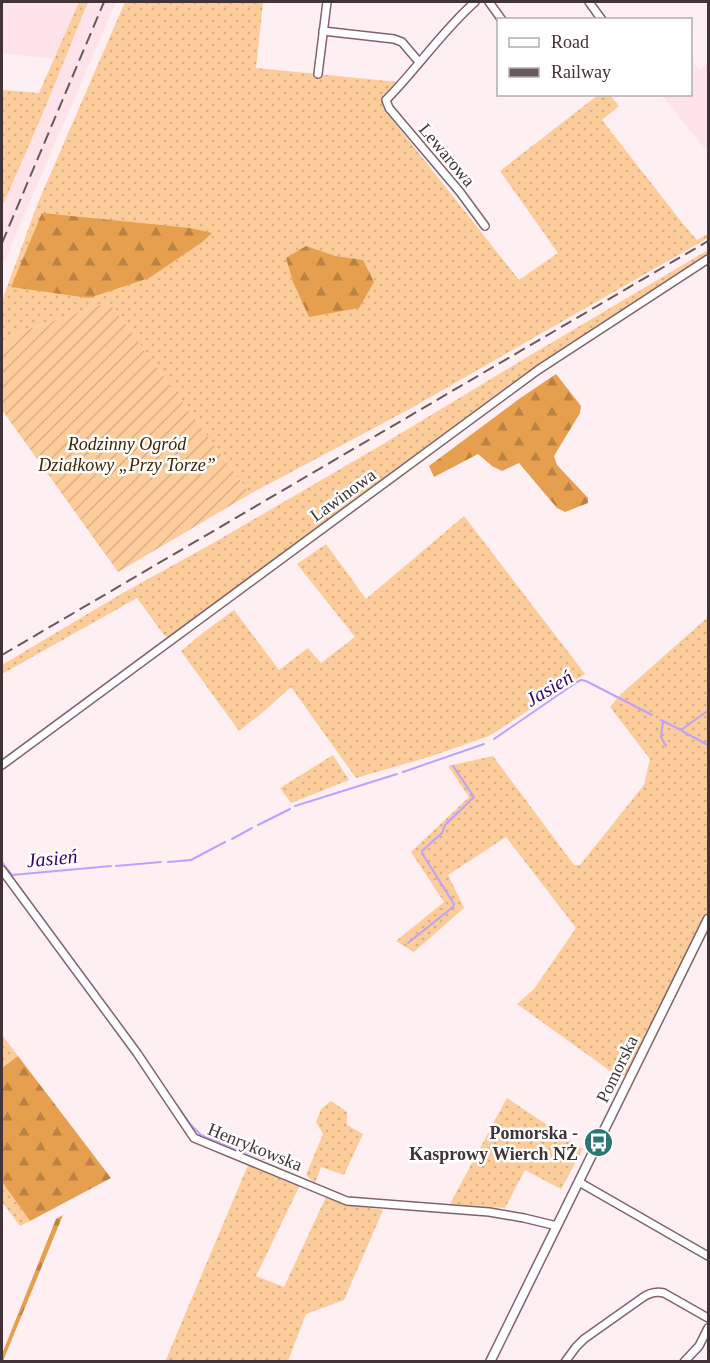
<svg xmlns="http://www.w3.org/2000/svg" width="710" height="1363" viewBox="0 0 710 1363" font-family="'Times New Roman',serif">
  <defs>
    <pattern id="grass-dots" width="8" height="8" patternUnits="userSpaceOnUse" patternTransform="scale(1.5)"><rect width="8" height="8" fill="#fccc9a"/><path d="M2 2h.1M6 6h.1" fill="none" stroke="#d9b085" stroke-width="1.8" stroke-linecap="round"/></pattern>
    <pattern id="forest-firs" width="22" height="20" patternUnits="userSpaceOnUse" patternTransform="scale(1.5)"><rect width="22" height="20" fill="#e69f4e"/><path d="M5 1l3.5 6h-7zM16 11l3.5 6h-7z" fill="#bc8242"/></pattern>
    <pattern id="garden-furrows" width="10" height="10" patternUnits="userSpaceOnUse" patternTransform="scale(1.5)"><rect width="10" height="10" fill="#fccc9a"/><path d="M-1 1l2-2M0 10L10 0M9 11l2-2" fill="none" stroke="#d9b085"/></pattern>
  </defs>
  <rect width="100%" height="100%" fill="#feeff3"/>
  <g fill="#fee4ea">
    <path d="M2 2H79L55 59 2 53Z"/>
    <path d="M88 2H116L2 267V207L43 113Z"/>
    <path d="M691 59 699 70 708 63V153L662 95 690 94Z"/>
  </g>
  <g fill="url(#grass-dots)">
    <path d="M79 2H88L43 113 2 207V90L39 93Z"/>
    <path d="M125 2H249L263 3 256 68 398 82 382 99 383 108 519 280 558 253 500 171 598 95H610L619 106 602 120 683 224 697 240 708 234V238L406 411 250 494 109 302 14 334 8 338 2 356V301L37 205Z"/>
    <path d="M708 250V256L543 363 169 638 164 635 137 598 2 674V665L121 594 215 542 378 447 529 356Z"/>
    <path d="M464 516 585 674 489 736 432 756 356 778 291 687 263 712 239 731 181 651 204 632 234 610 279 670 308 648 321 663 355 637 297 564 326 544 366 599Z"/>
    <path d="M708 617V912L628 1074 620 1078 517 1004 534 989 576 928 506 837 448 875 464 908 414 952 396 941 444 902 411 852 469 797 448 766 493 756 574 865H580L644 785 650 759 610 707 621 694Z"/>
    <path d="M333 755 349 780 291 803 280 788Z"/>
    <path d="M2 1035 18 1056 2 1068Z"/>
    <path d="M507 1098 583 1149 561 1189 525 1170 505 1208 450 1204Z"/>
    <path d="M331 1101 347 1112V1125L363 1134 344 1175 321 1167 315 1183 306 1175 323 1134 316 1122 321 1109Z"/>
    <path d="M248 1165 300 1185 256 1276 284 1287 326 1197 346 1205 383 1210 344 1300 306 1314 288 1361 165 1362Z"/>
    <path d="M2 1182 30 1221 20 1226 2 1202Z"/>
  </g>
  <g fill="url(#forest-firs)">
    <path d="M42 213 190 228 212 233 201 243 149 278 89 298 11 287Z"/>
    <path d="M306 246 335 256 363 260 374 282 359 308 309 317 293 282 286 258Z"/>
    <path d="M556 374 581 406 580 413 554 456 557 465 588 498V503L565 512 557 508 519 463 502 471 492 466 478 454 434 477 429 466 519 399Z"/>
    <path d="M18 1056 111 1178 30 1221 2 1182V1068Z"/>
    <path d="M63 1215 3 1361H2V1354L56 1219Z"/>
  </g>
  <path fill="url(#garden-furrows)" d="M109 302 250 494 118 572 2 410V356L8 338 14 334Z"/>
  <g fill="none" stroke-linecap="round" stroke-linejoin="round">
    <g stroke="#bba3fd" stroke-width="2">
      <path d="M661 720 681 730 706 712"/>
      <path d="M663 721 661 737 666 746"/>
      <path d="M682 731 708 745"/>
      <path d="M494 739 577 682 581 680 586 681 652 715"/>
      <path d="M403 772 484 744"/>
      <path d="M295 806 397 774"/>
      <path d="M258 825 290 809"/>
      <path d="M232 839 252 828"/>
      <path d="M2 862 12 875 111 866"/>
      <path d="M168 862 191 860 225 842"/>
      <path d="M116 866 161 862"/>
      <path d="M10 874 60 943"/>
      <path d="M408 943 453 907 454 904 422 853V851L442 833 445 825 474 797 453 766"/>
      <path d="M158 1079 191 1125 201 1135 264 1159"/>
    </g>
    <defs>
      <g id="minor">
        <path d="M475 2C442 31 417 69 386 100L389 108 460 192 485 226"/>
        <path d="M489 2 502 20"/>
        <path d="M589 2 602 20"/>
        <path d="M323 31 394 39 402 42 419 62"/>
        <path d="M318 74 327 2"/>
        <path d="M2 765 538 370 708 259"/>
        <path d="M2 870 137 1053 194 1138 347 1201 489 1212 524 1218 557 1226"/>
        <path d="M579 1182 708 1256"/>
        <path d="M565 1362 576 1347 584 1339 642 1298C649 1293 655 1291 664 1293L708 1318"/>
        <path d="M684 1362 699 1346 708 1328"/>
      </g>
      <path id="tertiary" d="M490 1362 708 919"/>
    </defs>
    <use href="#minor" stroke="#80636a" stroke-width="10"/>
    <use href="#tertiary" stroke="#80636a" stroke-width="11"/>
    <use href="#minor" stroke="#fff" stroke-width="7"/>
    <use href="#tertiary" stroke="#fff" stroke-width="8"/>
    <g stroke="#68595d" stroke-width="2" stroke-dasharray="12 6" stroke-linecap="butt">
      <path d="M2 243 104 2"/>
      <path d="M2 655 708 241"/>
    </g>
  </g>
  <defs>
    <symbol id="bus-disc" viewBox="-11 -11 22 22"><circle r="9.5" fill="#2c7678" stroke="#fff"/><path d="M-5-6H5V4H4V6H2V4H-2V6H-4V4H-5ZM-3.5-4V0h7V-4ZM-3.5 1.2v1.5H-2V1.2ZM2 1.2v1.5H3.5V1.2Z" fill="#fff"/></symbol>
  </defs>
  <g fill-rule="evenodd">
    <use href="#bus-disc" x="582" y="1126" width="33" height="33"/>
  </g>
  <g text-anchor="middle" stroke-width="5" stroke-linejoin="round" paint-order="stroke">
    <g font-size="18" fill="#413337" stroke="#fff">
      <text transform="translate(447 155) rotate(50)" y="6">Lewarowa</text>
      <text transform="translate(343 495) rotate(-36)" y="6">Lawinowa</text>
      <text transform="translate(617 1069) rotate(-64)" y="6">Pomorska</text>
      <text transform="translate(255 1147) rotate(22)" y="6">Henrykowska</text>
    </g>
    <g font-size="18" font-style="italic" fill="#412401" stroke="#fff">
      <text x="127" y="450">Rodzinny Ogród<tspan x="127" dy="21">Działkowy „Przy Torze”</tspan></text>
    </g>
    <g font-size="18" font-weight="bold" fill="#413337" stroke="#fff" text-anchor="end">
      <text x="578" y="1139">Pomorska -<tspan x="578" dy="21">Kasprowy Wierch NŻ</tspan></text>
    </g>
    <g font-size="20" font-style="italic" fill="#34006d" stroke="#fff">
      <text transform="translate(549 688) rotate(-31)" y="7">Jasień</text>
      <text transform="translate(52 858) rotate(-5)" y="7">Jasień</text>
    </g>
  </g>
  <rect width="710" height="1363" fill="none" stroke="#413337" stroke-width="6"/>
  <rect x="497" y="18" width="195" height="78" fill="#ffffff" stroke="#b3adaf" stroke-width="1.5"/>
  <rect x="509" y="38" width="30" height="9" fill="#ffffff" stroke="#b3adaf" stroke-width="1.5"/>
  <text x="551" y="48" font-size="18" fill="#413337">Road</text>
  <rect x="509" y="68" width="30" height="9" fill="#68595d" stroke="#b3adaf" stroke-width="1.5"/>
  <text x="551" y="78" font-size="18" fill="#413337">Railway</text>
</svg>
